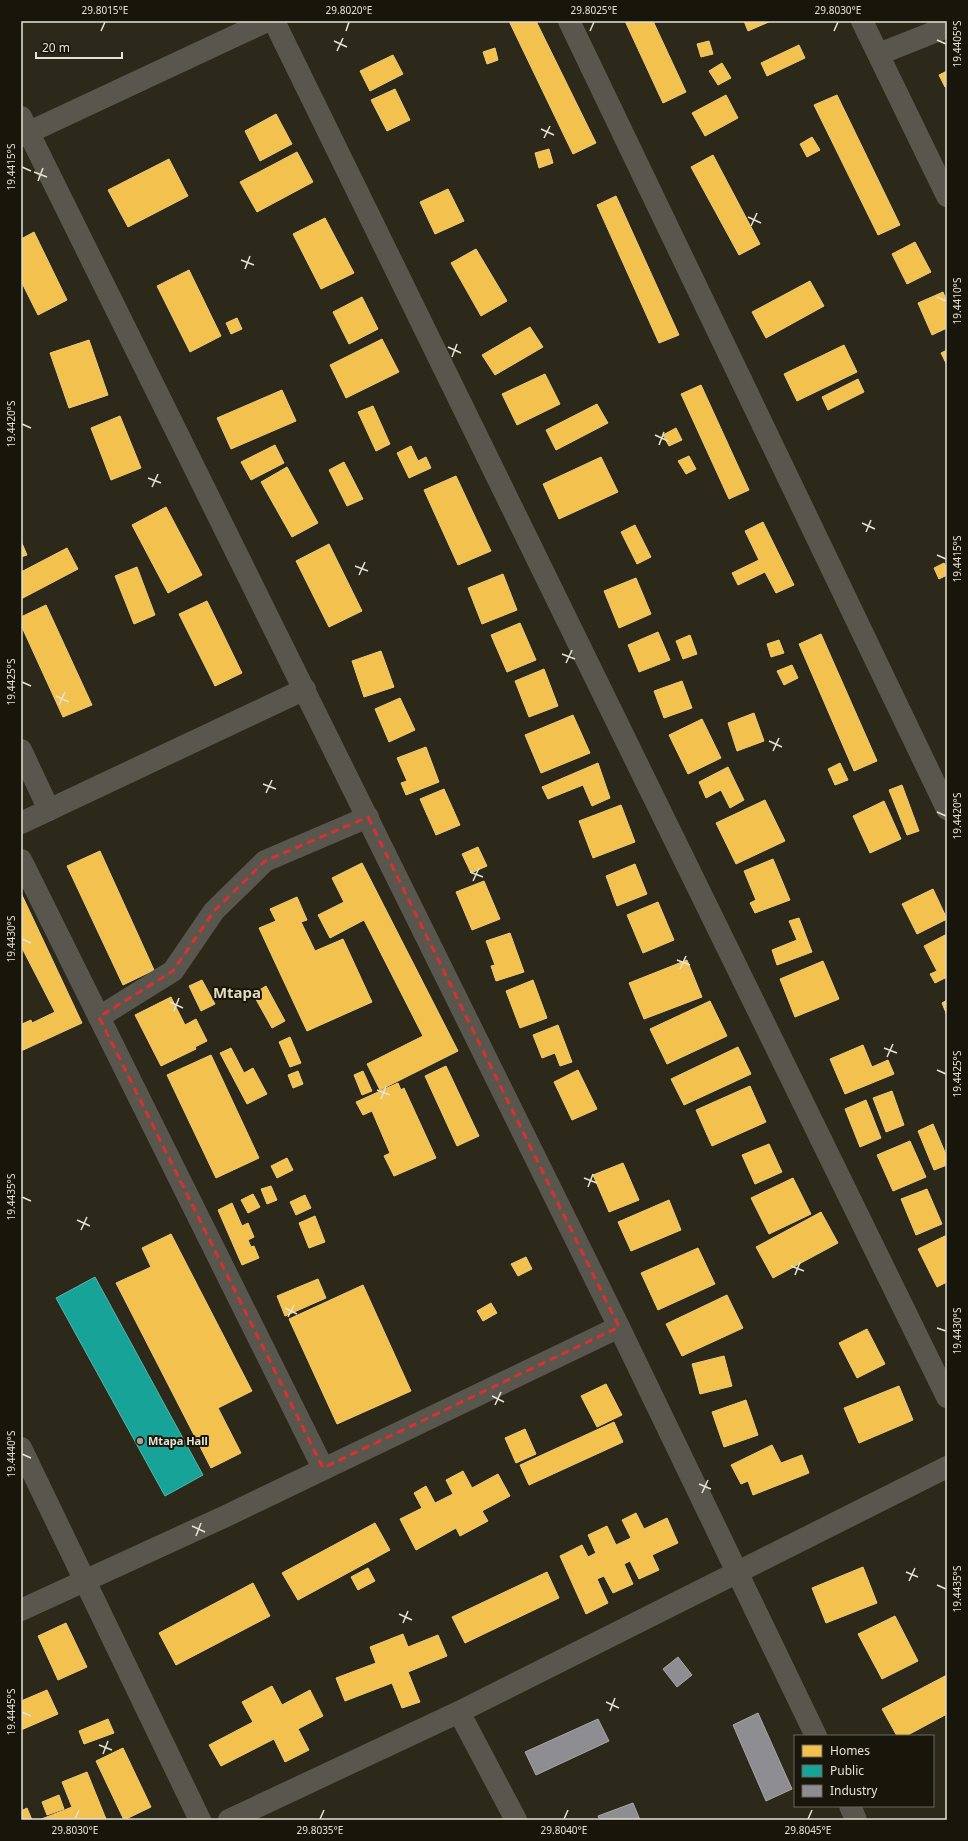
<svg xmlns="http://www.w3.org/2000/svg" width="968" height="1841" viewBox="0 0 968 1841" font-family="'Noto Sans',sans-serif">
  <rect width="100%" height="100%" fill="#2c291b"/>
  <g fill="#f2c14e" stroke="#eecb76">
    <path d="M509 21H536L596 143 573 154Z"/>
    <path d="M625 21H653L686 92 663 103Z"/>
    <path d="M744 21H771L748 31Z"/>
    <path d="M709 41 713 54 701 57 697 44Z"/>
    <path d="M799 45 805 58 767 76 761 63Z"/>
    <path d="M495 48 498 60 487 64 483 52Z"/>
    <path d="M393 55 403 74 370 91 360 71Z"/>
    <path d="M722 63 731 78 718 85 709 71Z"/>
    <path d="M947 71V86L945 87 939 75Z"/>
    <path d="M395 89 410 120 387 131 371 100Z"/>
    <path d="M726 95 738 118 705 136 692 113Z"/>
    <path d="M837 95 900 225 878 235 814 105Z"/>
    <path d="M276 114 292 144 260 161 245 131Z"/>
    <path d="M812 137 820 150 807 157 800 144Z"/>
    <path d="M549 149 553 163 539 168 535 153Z"/>
    <path d="M297 152 313 182 257 212 240 182Z"/>
    <path d="M713 155 760 244 739 255 691 167Z"/>
    <path d="M169 159 188 196 128 227 108 190Z"/>
    <path d="M448 189 464 221 435 234 420 202Z"/>
    <path d="M616 196 679 335 659 343 597 205Z"/>
    <path d="M325 218 354 273 321 289 293 234Z"/>
    <path d="M34 232 67 300 38 315 21 281V239Z"/>
    <path d="M915 242 931 272 907 284 892 254Z"/>
    <path d="M476 249 507 301 481 316 451 263Z"/>
    <path d="M189 270 221 336 190 352 157 286Z"/>
    <path d="M810 281 824 306 766 338 752 312Z"/>
    <path d="M943 292 947 302V328L932 335 918 303Z"/>
    <path d="M362 297 378 329 349 344 333 312Z"/>
    <path d="M237 318 242 329 231 334 226 323Z"/>
    <path d="M530 327 543 347 495 375 482 355Z"/>
    <path d="M382 339 399 372 346 398 330 365Z"/>
    <path d="M89 340 108 395 69 408 50 353Z"/>
    <path d="M844 345 857 372 797 401 784 374Z"/>
    <path d="M947 350V365L941 353Z"/>
    <path d="M545 374 560 404 517 425 502 394Z"/>
    <path d="M858 379 864 392 828 410 822 397Z"/>
    <path d="M701 385 749 490 729 499 681 394Z"/>
    <path d="M282 390 296 421 231 449 217 418Z"/>
    <path d="M597 404 608 423 556 450 546 430Z"/>
    <path d="M373 406 390 444 376 451 358 412Z"/>
    <path d="M120 416 141 468 111 480 91 428Z"/>
    <path d="M676 428 682 440 669 446 663 435Z"/>
    <path d="M275 445 284 463 251 480 241 462Z"/>
    <path d="M411 446 418 461 426 457 431 468 409 478 397 453Z"/>
    <path d="M689 456 696 469 686 474 678 461Z"/>
    <path d="M601 457 618 492 559 519 543 484Z"/>
    <path d="M344 462 363 499 347 506 329 470Z"/>
    <path d="M287 467 318 523 292 537 261 482Z"/>
    <path d="M456 476 491 551 458 565 424 490Z"/>
    <path d="M166 507 202 575 168 593 132 525Z"/>
    <path d="M763 522 794 585 776 593 765 572 738 585 732 573 759 560 745 531Z"/>
    <path d="M635 525 651 557 637 564 621 532Z"/>
    <path d="M21 541 27 555 21 557Z"/>
    <path d="M329 544 362 611 329 627 296 561Z"/>
    <path d="M67 548 78 569 21 599V572Z"/>
    <path d="M944 563 947 568V575L939 579 934 568Z"/>
    <path d="M137 567 155 615 134 624 115 576Z"/>
    <path d="M503 574 517 610 482 624 468 588Z"/>
    <path d="M636 578 651 614 619 628 604 591Z"/>
    <path d="M207 601 242 673 215 686 179 614Z"/>
    <path d="M46 605 92 705 63 717 21 625V617Z"/>
    <path d="M520 623 536 660 507 672 491 635Z"/>
    <path d="M658 632 670 660 639 672 628 645Z"/>
    <path d="M821 634 877 761 854 771 799 644Z"/>
    <path d="M690 635 697 654 683 659 676 641Z"/>
    <path d="M779 640 784 653 771 657 767 644Z"/>
    <path d="M381 651 394 687 364 697 352 661Z"/>
    <path d="M792 665 798 678 784 685 777 671Z"/>
    <path d="M544 669 558 706 529 717 515 681Z"/>
    <path d="M682 681 692 708 664 718 654 691Z"/>
    <path d="M400 698 415 730 389 742 375 709Z"/>
    <path d="M754 713 764 741 737 751 728 723Z"/>
    <path d="M573 715 590 753 541 773 525 735Z"/>
    <path d="M702 719 721 758 688 774 669 735Z"/>
    <path d="M426 747 439 782 406 795 401 783 407 781 397 758Z"/>
    <path d="M598 763 610 798 592 806 583 785 548 799 542 787Z"/>
    <path d="M840 763 848 780 835 785 828 769Z"/>
    <path d="M728 767 744 800 730 808 721 790 706 798 699 782Z"/>
    <path d="M902 785 919 831 907 835 889 790Z"/>
    <path d="M444 789 460 825 436 835 420 799Z"/>
    <path d="M765 800 785 841 736 864 716 823Z"/>
    <path d="M884 801 901 839 870 853 853 816Z"/>
    <path d="M621 805 635 842 593 858 579 821Z"/>
    <path d="M478 847 487 866 471 873 462 854Z"/>
    <path d="M100 851 154 970 123 985 67 866Z"/>
    <path d="M773 859 790 900 755 913 750 903 756 900 744 871Z"/>
    <path d="M362 863 458 1051 380 1090 367 1064 423 1036 364 920 330 938 318 915 344 902 332 878Z"/>
    <path d="M635 864 647 894 617 906 606 876Z"/>
    <path d="M484 881 500 919 472 930 456 892Z"/>
    <path d="M933 889 947 919 917 934 902 904Z"/>
    <path d="M21 893 82 1023 21 1051V1022L22 1024 31 1020 32 1023 55 1012 21 946Z"/>
    <path d="M297 897 307 920 301 922 315 951 343 939 372 1002 307 1031 259 928 276 921 270 909Z"/>
    <path d="M658 902 674 940 643 953 627 915Z"/>
    <path d="M799 918 812 952 777 965 772 950 797 940 789 921Z"/>
    <path d="M510 933 524 972 496 981 491 966 495 965 486 941Z"/>
    <path d="M947 934V977L935 983 930 974 937 971 924 946Z"/>
    <path d="M687 960 702 997 644 1019 629 983Z"/>
    <path d="M823 961 839 999 795 1017 780 979Z"/>
    <path d="M202 980 215 1004 201 1011 189 986Z"/>
    <path d="M533 980 547 1018 520 1028 506 991Z"/>
    <path d="M266 986 285 1021 272 1028 253 994Z"/>
    <path d="M171 997 185 1025 196 1019 207 1041 195 1047 196 1049 161 1066 135 1015Z"/>
    <path d="M947 1000V1015L942 1003Z"/>
    <path d="M710 1001 727 1036 667 1064 650 1029Z"/>
    <path d="M558 1025 572 1062 560 1066 555 1053 542 1058 533 1035Z"/>
    <path d="M290 1037 301 1063 290 1067 279 1042Z"/>
    <path d="M863 1045 872 1067 888 1060 894 1074 845 1094 830 1059Z"/>
    <path d="M738 1047 751 1074 684 1105 671 1079Z"/>
    <path d="M231 1048 244 1073 253 1068 267 1094 247 1104 220 1053Z"/>
    <path d="M211 1055 259 1158 216 1178 167 1075Z"/>
    <path d="M446 1066 479 1136 457 1146 425 1076Z"/>
    <path d="M578 1070 597 1109 572 1120 554 1082Z"/>
    <path d="M298 1071 303 1084 293 1088 288 1075Z"/>
    <path d="M363 1071 372 1091 362 1095 354 1075Z"/>
    <path d="M398 1083 401 1090 404 1088 436 1158 394 1176 384 1156 390 1153 372 1111 363 1115 356 1102Z"/>
    <path d="M750 1086 766 1122 712 1146 696 1110Z"/>
    <path d="M892 1091 904 1125 886 1132 873 1098Z"/>
    <path d="M866 1100 881 1138 860 1147 845 1109Z"/>
    <path d="M933 1124 947 1157V1165L934 1170 918 1131Z"/>
    <path d="M910 1141 926 1177 893 1191 877 1155Z"/>
    <path d="M769 1144 782 1172 755 1184 742 1155Z"/>
    <path d="M287 1158 293 1170 277 1178 271 1166Z"/>
    <path d="M623 1163 639 1200 609 1212 593 1175Z"/>
    <path d="M793 1178 811 1214 769 1234 751 1198Z"/>
    <path d="M271 1186 277 1200 267 1204 261 1189Z"/>
    <path d="M927 1189 942 1224 916 1235 901 1199Z"/>
    <path d="M253 1194 260 1207 248 1213 241 1200Z"/>
    <path d="M305 1195 311 1208 296 1215 290 1202Z"/>
    <path d="M669 1200 681 1230 631 1251 618 1222Z"/>
    <path d="M232 1203 242 1226 248 1223 254 1237 248 1240 251 1247 254 1246 259 1258 242 1265 218 1210Z"/>
    <path d="M821 1212 838 1243 773 1278 756 1247Z"/>
    <path d="M315 1216 325 1242 309 1248 299 1223Z"/>
    <path d="M171 1234 252 1391 218 1408 241 1453 211 1468 116 1283 151 1267 142 1248Z"/>
    <path d="M947 1235V1282L937 1287 918 1249Z"/>
    <path d="M698 1248 715 1284 658 1310 641 1273Z"/>
    <path d="M526 1257 532 1269 518 1276 511 1264Z"/>
    <path d="M318 1279 326 1298 285 1316 277 1296Z"/>
    <path d="M363 1285 411 1391 337 1424 289 1319Z"/>
    <path d="M727 1295 743 1328 682 1356 666 1324Z"/>
    <path d="M491 1303 497 1313 483 1321 477 1311Z"/>
    <path d="M867 1329 885 1364 857 1378 839 1343Z"/>
    <path d="M724 1356 732 1386 700 1394 692 1364Z"/>
    <path d="M606 1384 622 1415 597 1427 581 1396Z"/>
    <path d="M899 1386 913 1420 859 1443 844 1408Z"/>
    <path d="M746 1400 758 1435 724 1447 712 1412Z"/>
    <path d="M614 1422 623 1442 529 1485 520 1465Z"/>
    <path d="M525 1429 536 1454 516 1463 505 1438Z"/>
    <path d="M772 1445 781 1463 802 1455 809 1473 753 1495 748 1481 741 1484 731 1465Z"/>
    <path d="M463 1471 472 1488 498 1474 510 1496 482 1511 488 1521 460 1536 456 1528 416 1550 400 1519 422 1508 414 1493 426 1486 435 1503 453 1494 446 1480Z"/>
    <path d="M636 1513 644 1529 667 1518 678 1543 652 1555 659 1570 639 1579 630 1561 624 1564 633 1584 613 1593 604 1576 597 1579 608 1603 586 1614 560 1556 582 1545 588 1557 596 1553 588 1535 607 1526 616 1545 631 1538 622 1520Z"/>
    <path d="M375 1523 390 1550 298 1600 282 1573Z"/>
    <path d="M863 1567 877 1603 826 1623 812 1588Z"/>
    <path d="M368 1568 375 1581 358 1590 351 1577Z"/>
    <path d="M547 1572 559 1598 465 1643 452 1617Z"/>
    <path d="M253 1583 270 1616 176 1665 159 1633Z"/>
    <path d="M895 1616 918 1661 882 1679 858 1634Z"/>
    <path d="M66 1623 87 1667 58 1680 38 1636Z"/>
    <path d="M403 1634 408 1647 438 1635 447 1656 408 1672 420 1702 402 1708 392 1683 345 1701 336 1678 376 1663 370 1647Z"/>
    <path d="M947 1675V1714L906 1736H897L882 1709Z"/>
    <path d="M272 1686 282 1705 310 1690 323 1716 298 1729 309 1750 285 1762 274 1739 221 1766 209 1745 253 1722 242 1702Z"/>
    <path d="M47 1690 58 1714 21 1730V1701Z"/>
    <path d="M108 1719 114 1733 84 1744 79 1731Z"/>
    <path d="M123 1748 151 1807 124 1820 96 1761Z"/>
    <path d="M87 1772 106 1819 39 1820 72 1807 62 1782Z"/>
    <path d="M59 1795 64 1809 47 1815 42 1802Z"/>
    <path d="M27 1808 32 1820H21V1811Z"/>
  </g>
  <path fill="#17a398" stroke="#55b6aa" d="M95 1277 203 1475 165 1496 56 1298Z"/>
  <g fill="#8d8d92" stroke="#a8a7a6">
    <path d="M678 1657 692 1675 677 1687 663 1669Z"/>
    <path d="M758 1713 792 1789 766 1801 733 1725Z"/>
    <path d="M598 1719 609 1741 536 1775 525 1752Z"/>
    <path d="M633 1803 640 1820H600L598 1816Z"/>
  </g>
  <g fill="none" stroke-linecap="round" stroke-linejoin="round">
    <g stroke="#59574d" stroke-width="22">
      <path d="M274 21 947 1397"/>
      <path d="M569 21 947 809"/>
      <path d="M862 21 947 196"/>
      <path d="M879 54 947 27"/>
      <path d="M21 117 619 1327 816 1736"/>
      <path d="M21 136 267 21"/>
      <path d="M21 750 49 810"/>
      <path d="M21 823 305 689"/>
      <path d="M21 860 323 1468"/>
      <path d="M99 1017 173 971 214 911 265 861 368 817"/>
      <path d="M21 1448 200 1820"/>
      <path d="M21 1610 226 1516 619 1327"/>
      <path d="M459 1712 516 1820"/>
      <path d="M850 1806 856 1820"/>
      <path d="M229 1820 459 1712 947 1467"/>
    </g>
  </g>
  <path fill="none" stroke="#d73131" stroke-width="3" stroke-dasharray="8 5" stroke-linejoin="round" d="M368 817 619 1327 323 1468 99 1017 173 971 214 911 265 861Z"/>
  <path fill="none" stroke="#e6e3d4" stroke-width="1.5" d="M101 31 105 22M346 31 349 22M590 31 594 22M834 31 838 22M937 40 946 44M334 41 347 47M337 51 343 38M541 129 554 135M544 138 550 126M22 167 31 171M34 172 47 177M38 181 43 168M748 217 761 223M751 226 757 213M241 260 254 265M245 269 250 256M937 297 946 301M448 347 461 353M452 357 457 344M22 424 31 428M655 435 668 441M659 445 664 432M148 478 161 483M152 487 158 474M862 523 875 529M866 532 871 520M937 555 946 559M355 566 368 571M359 575 365 562M562 654 575 659M566 663 572 650M22 682 31 686M56 696 69 702M59 705 65 692M769 741 782 747M773 751 779 738M263 784 276 789M266 793 272 780M937 812 946 816M470 872 483 877M473 881 479 868M22 939 31 943M677 960 690 965M680 969 686 956M170 1002 183 1008M174 1011 179 998M884 1048 897 1053M887 1057 893 1044M937 1070 946 1074M377 1090 390 1095M381 1099 386 1086M584 1178 597 1183M588 1187 593 1174M22 1197 31 1201M77 1220 90 1226M81 1230 87 1217M791 1266 804 1271M795 1275 800 1262M285 1308 297 1314M288 1317 294 1305M937 1328 946 1331M492 1396 504 1402M495 1405 501 1392M22 1454 31 1458M699 1484 711 1489M702 1493 708 1480M192 1526 205 1532M196 1536 201 1523M906 1572 918 1577M909 1581 915 1568M937 1585 946 1589M399 1614 412 1620M403 1623 408 1611M606 1702 619 1708M610 1711 615 1698M22 1712 31 1716M99 1745 112 1750M103 1754 108 1741M75 1819 79 1810M320 1819 324 1810M564 1819 568 1810M808 1819 812 1810"/>
  <circle fill="#a5a293" stroke="#18150b" stroke-width="1.5" cx="140" cy="1441" r="4"/>
  <g text-anchor="middle" stroke-width="4" stroke-linejoin="round" paint-order="stroke">
    <g font-size="11" font-weight="bold" fill="#e6e3d4" stroke="#18150b" text-anchor="start">
      <text x="148" y="1445">Mtapa Hall</text>
    </g>
    <g font-size="15" font-weight="bold" fill="#e2dcbf" stroke="#18150b">
      <text x="237" y="998">Mtapa</text>
    </g>
  </g>
  <rect width="968" height="1841" fill="none" stroke="#18150b" stroke-width="44"/>
  <rect x="794" y="1735" width="140" height="72" fill="#18150b" stroke="#6a675b"/>
  <rect x="802" y="1745" width="20" height="12" fill="#f2c14e" stroke="#6a675b"/>
  <text x="830" y="1755" font-size="12" fill="#e6e3d4">Homes</text>
  <rect x="802" y="1765" width="20" height="12" fill="#17a398" stroke="#6a675b"/>
  <text x="830" y="1775" font-size="12" fill="#e6e3d4">Public</text>
  <rect x="802" y="1785" width="20" height="12" fill="#8d8d92" stroke="#6a675b"/>
  <text x="830" y="1795" font-size="12" fill="#e6e3d4">Industry</text>
  <path d="M36 52v6h86v-6" fill="none" stroke="#e6e3d4" stroke-width="2"/>
  <text x="42" y="52" font-size="12" fill="#e6e3d4" stroke="#18150b" stroke-width="3" paint-order="stroke">20 m</text>
  <rect x="22" y="22" width="924" height="1797" fill="none" stroke="#e6e3d4" stroke-width="1.5"/>
  <g font-size="10" text-anchor="middle" fill="#e6e3d4">
    <text x="105" y="14">29.8015°E</text>
    <text x="349" y="14">29.8020°E</text>
    <text x="594" y="14">29.8025°E</text>
    <text x="838" y="14">29.8030°E</text>
    <text transform="translate(957 44) rotate(-90)" y="4">19.4405°S</text>
    <text transform="translate(11 167) rotate(-90)" y="4">19.4415°S</text>
    <text transform="translate(957 301) rotate(-90)" y="4">19.4410°S</text>
    <text transform="translate(11 424) rotate(-90)" y="4">19.4420°S</text>
    <text transform="translate(957 559) rotate(-90)" y="4">19.4415°S</text>
    <text transform="translate(11 682) rotate(-90)" y="4">19.4425°S</text>
    <text transform="translate(957 816) rotate(-90)" y="4">19.4420°S</text>
    <text transform="translate(11 939) rotate(-90)" y="4">19.4430°S</text>
    <text transform="translate(957 1074) rotate(-90)" y="4">19.4425°S</text>
    <text transform="translate(11 1197) rotate(-90)" y="4">19.4435°S</text>
    <text transform="translate(957 1331) rotate(-90)" y="4">19.4430°S</text>
    <text transform="translate(11 1454) rotate(-90)" y="4">19.4440°S</text>
    <text transform="translate(957 1589) rotate(-90)" y="4">19.4435°S</text>
    <text transform="translate(11 1712) rotate(-90)" y="4">19.4445°S</text>
    <text x="75" y="1834">29.8030°E</text>
    <text x="320" y="1834">29.8035°E</text>
    <text x="564" y="1834">29.8040°E</text>
    <text x="808" y="1834">29.8045°E</text>
  </g>
</svg>
